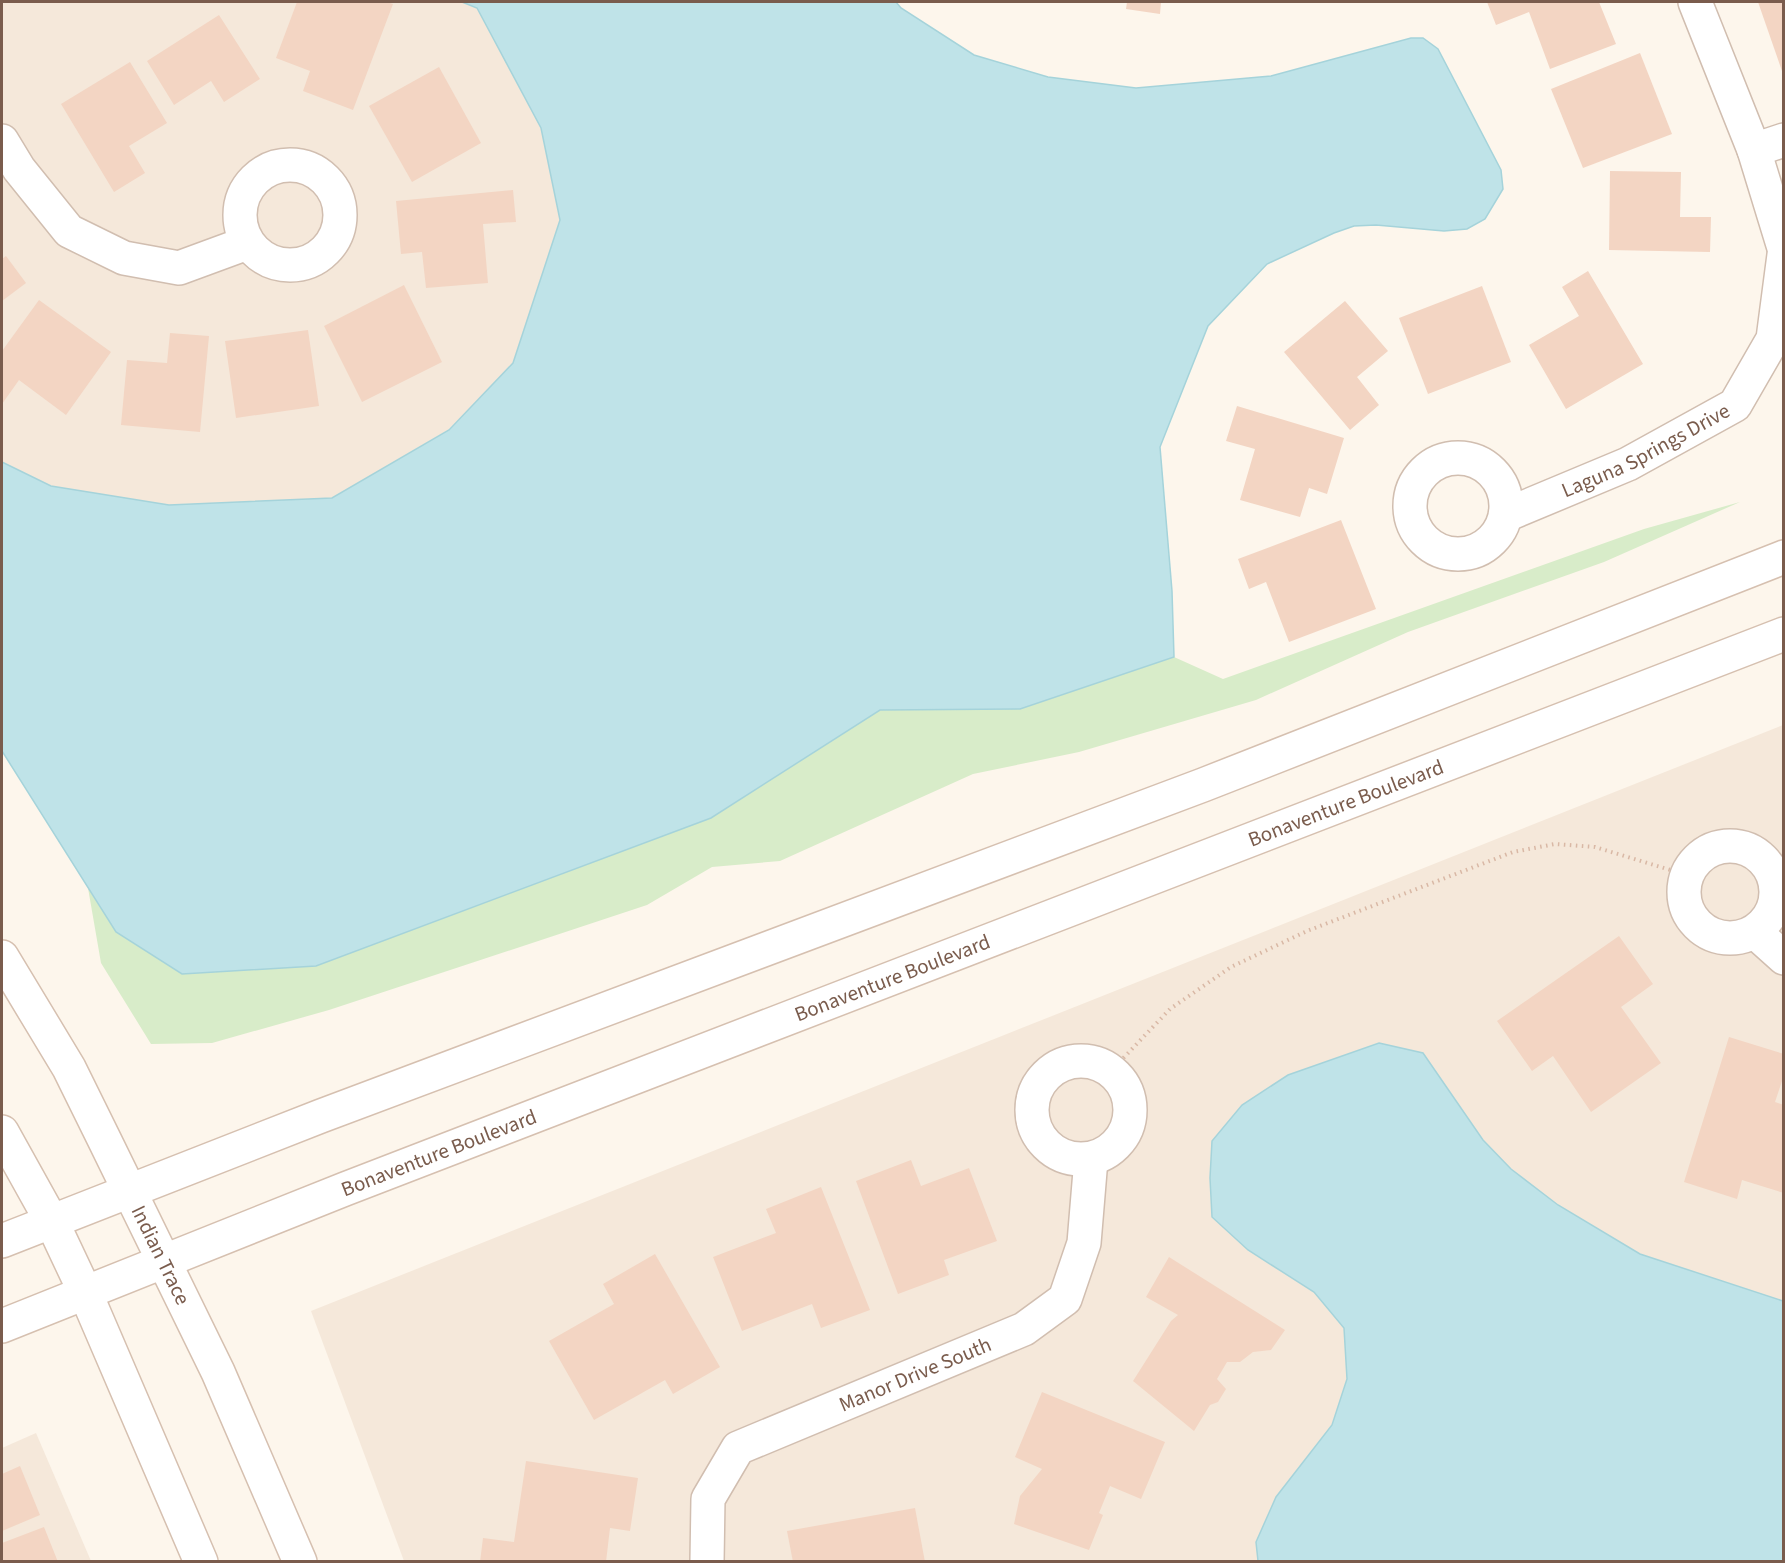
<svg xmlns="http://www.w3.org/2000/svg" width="1785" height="1563" viewBox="0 0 1785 1563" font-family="'Source Sans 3',sans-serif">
  <rect width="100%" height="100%" fill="#fdf6ec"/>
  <g fill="#f5e8da">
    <path d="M2 2H462L477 8 541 128 560 220 513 363 448 430 332 498 169 505 51 486 2 462Z"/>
    <path d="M1783 725V1561H404L311 1311Z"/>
    <path d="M36 1433 91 1561 2 1562V1448Z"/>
  </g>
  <path fill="#d8ecc9" d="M1740 502 1604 562 1408 632 1256 700 1079 752 973 774 780 861 712 867 647 905 329 1010 212 1043 151 1044 101 963 88 888 116 932 711 818 880 710 1020 709 1174 657 1223 679 1644 529Z"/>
  <g fill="#bfe3e8" stroke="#a5d3da" stroke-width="1.5">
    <path d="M462 2H896L901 8 974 55 1048 77 1136 88 1271 76 1411 38H1423L1438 49 1501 170 1503 189 1485 219 1467 229 1444 231 1376 225 1354 226 1334 233 1267 264 1208 326 1160 447 1172 591 1174 657 1020 709 880 710 711 818 316 966 182 974 116 932 2 751V462L51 486 169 505 332 498 449 430 513 363 560 220 541 128 477 8Z"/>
    <path d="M1379 1043 1423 1053 1483 1140 1511 1169 1558 1205 1640 1254 1783 1301V1561H1258L1256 1542 1276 1497 1332 1425 1347 1379 1344 1328 1314 1292 1248 1250 1212 1217 1210 1178 1212 1141 1242 1105 1288 1075Z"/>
  </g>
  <g fill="#f3d5c3">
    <path d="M297 2H387L393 4 353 110 303 91 310 71 276 58Z"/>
    <path d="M1127 2H1161L1160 14 1126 9Z"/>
    <path d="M1487 2H1599L1616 44 1550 69 1529 12 1496 25Z"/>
    <path d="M1758 2H1784V74H1783Z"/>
    <path d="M219 15 260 79 224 102 211 81 174 105 147 61Z"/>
    <path d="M1640 53 1672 134 1583 168 1551 89Z"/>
    <path d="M130 62 167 123 129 146 145 173 114 192 61 104Z"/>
    <path d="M439 67 481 143 412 182 369 106Z"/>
    <path d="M1610 171 1681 172 1680 217H1711L1710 252 1609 250Z"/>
    <path d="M513 190 516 222 483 224 488 283 426 288 422 252 401 254 396 201Z"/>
    <path d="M6 256 26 283 2 301V259Z"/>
    <path d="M1588 271 1643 364 1566 409 1529 345 1579 316 1562 287Z"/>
    <path d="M404 285 442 362 362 402 324 326Z"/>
    <path d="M1482 286 1511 362 1428 394 1399 318Z"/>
    <path d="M39 300 111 352 66 415 19 380 2 404V351Z"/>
    <path d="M1345 301 1388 351 1357 377 1379 405 1350 430 1284 352Z"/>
    <path d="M308 330 319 406 236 418 225 341Z"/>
    <path d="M170 333 209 336 200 432 121 425 127 360 167 363Z"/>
    <path d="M1237 406 1344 438 1327 494 1309 488 1300 517 1240 500 1255 449 1226 441Z"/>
    <path d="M1341 520 1376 609 1289 642 1266 582 1249 589 1238 559Z"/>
    <path d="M1619 936 1653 984 1621 1007 1661 1063 1591 1112 1553 1056 1532 1071 1497 1021Z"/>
    <path d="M1729 1037 1784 1054V1075L1775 1102 1784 1105V1193L1742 1180 1737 1199 1684 1182Z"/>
    <path d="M911 1160 921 1186 969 1168 997 1241 944 1260 949 1275 898 1294 856 1181Z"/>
    <path d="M821 1187 870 1310 821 1328 812 1304 742 1331 713 1257 776 1233 766 1209Z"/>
    <path d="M655 1254 720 1367 673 1394 665 1380 594 1420 549 1341 614 1304 603 1284Z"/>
    <path d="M1169 1257 1285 1330 1271 1350 1253 1352 1240 1362H1227L1217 1379 1226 1389 1218 1402 1210 1405 1194 1431 1133 1381 1171 1321 1178 1315 1146 1297Z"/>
    <path d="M1042 1392 1165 1442 1141 1499 1110 1486 1099 1513 1103 1515 1089 1550 1014 1524 1020 1496 1042 1469 1015 1457Z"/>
    <path d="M526 1461 638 1478 630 1531 610 1528 606 1562H480L483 1538 514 1542Z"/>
    <path d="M20 1466 40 1515 2 1531V1474Z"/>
    <path d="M915 1508 925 1562H793L787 1531Z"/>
    <path d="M44 1527 58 1562H2V1543Z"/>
  </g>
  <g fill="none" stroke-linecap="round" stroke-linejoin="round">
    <defs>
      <g id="street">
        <path d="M1695 2 1754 150 1784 248"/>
        <path d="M2 141 19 169 69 231 124 258 179 268 247 243"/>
        <path d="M1754 150 1784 140"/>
        <circle cx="290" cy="215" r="50"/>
        <circle cx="1458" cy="506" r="48"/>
        <path id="s1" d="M1506 515 1628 464 1735 405 1773 339 1784 255"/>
        <circle cx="1730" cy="892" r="46"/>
        <path d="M1755 932 1784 958"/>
        <circle cx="1081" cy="1110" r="49"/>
        <path id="s2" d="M707 1562 708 1499 738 1448 1024 1329 1065 1299 1084 1243 1091 1159"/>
      </g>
      <g id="secondary">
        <path id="s3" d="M2 957 69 1068 105 1141 218 1372 300 1562"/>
        <path d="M2 1132 52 1222 85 1292 201 1562"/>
        <path d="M2 1241 321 1116 1203 785 1784 557"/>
        <path id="s4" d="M2 1326 345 1189 1784 634"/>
      </g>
    </defs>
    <use href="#street" stroke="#d1beb0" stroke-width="36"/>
    <use href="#secondary" stroke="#d6c0b0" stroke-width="36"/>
    <path stroke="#d9b8a5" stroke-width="4" stroke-dasharray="1.5 4.5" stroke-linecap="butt" d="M1111 1071 1170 1009 1231 967 1307 931 1513 852 1555 844 1595 847 1687 875"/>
    <use href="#street" stroke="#fff" stroke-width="33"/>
    <use href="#secondary" stroke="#fff" stroke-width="33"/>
  </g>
  <g text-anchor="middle" stroke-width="6" stroke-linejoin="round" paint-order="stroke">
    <g font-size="21" fill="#7a5c4d" stroke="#fffaf3">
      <text dy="7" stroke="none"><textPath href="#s1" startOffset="154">Laguna Springs Drive</textPath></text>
      <text dy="7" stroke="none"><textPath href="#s4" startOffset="1442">Bonaventure Boulevard</textPath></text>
      <text dy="7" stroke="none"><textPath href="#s4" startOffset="956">Bonaventure Boulevard</textPath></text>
      <text dy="7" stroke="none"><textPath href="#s4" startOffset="470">Bonaventure Boulevard</textPath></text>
      <text dy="7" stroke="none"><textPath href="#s3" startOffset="338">Indian Trace</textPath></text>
      <text dy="7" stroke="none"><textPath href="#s2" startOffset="314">Manor Drive South</textPath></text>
    </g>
  </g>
  <rect width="1785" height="1563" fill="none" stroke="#7a5c4d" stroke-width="6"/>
</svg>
